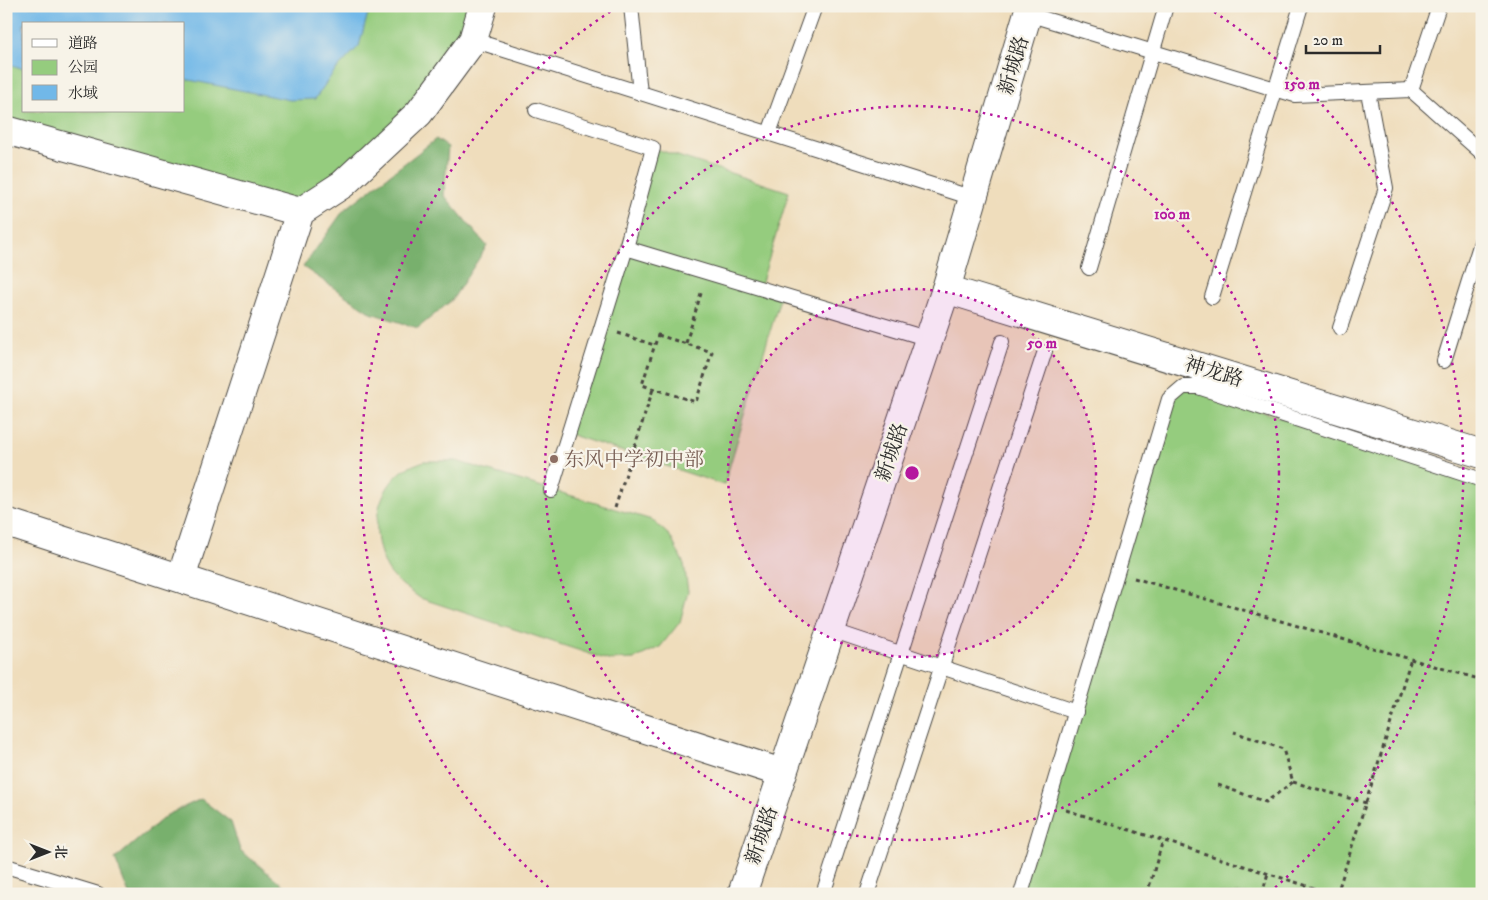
<svg xmlns="http://www.w3.org/2000/svg" width="1488" height="900" viewBox="0 0 1488 900" font-family="'IM FELL DW Pica','Noto Serif SC',serif">
  <rect width="100%" height="100%" fill="#f7f3e8"/>
  <filter id="ink" filterUnits="userSpaceOnUse"><feTurbulence type="fractalNoise" baseFrequency=".02" numOctaves="2"/><feDisplacementMap in="SourceGraphic" scale="10" xChannelSelector="R" yChannelSelector="G"/><feConvolveMatrix kernelMatrix="1 2 1 2 8 2 1 2 1" color-interpolation-filters="sRGB"/></filter>
  <filter id="wash" filterUnits="userSpaceOnUse"><feTurbulence type="fractalNoise" baseFrequency=".0096" numOctaves="4" result="noise"/><feDisplacementMap in="SourceGraphic" scale="20" xChannelSelector="R" yChannelSelector="G"/><feGaussianBlur stdDeviation="1.12" result="paint"/><feColorMatrix in="noise" values="0 0 0 0 0 0 0 0 0 0 0 0 0 0 0 0 0 1.4 0 .05"/><feComposite in="paint" operator="in"/></filter>
  <g filter="url(#wash)">
    <rect width="100%" height="100%" fill="#efddbc"/>
    <g fill="#95cc7e" stroke="#607c54" fill-rule="evenodd">
      <path d="M6 6H483L419 113 300 212 6 130ZM24 24H184V111H24Z"/>
      <path d="M653 148 789 192 760 288 781 295 724 485 566 433Z"/>
      <path d="M1183 387 1482 480V894H1021L1169 399Z"/>
      <path d="M424 461H456L652 520 670 536 684 564 688 591 680 622 660 647 634 659 608 660 420 598C408 589 391 579 385 564 371 533 374 496 400 473 406 467 417 464 424 461Z"/>
    </g>
    <g fill="#78b06d" stroke="#526e4c">
      <path d="M436 139 448 147 444 195 487 246 452 300 418 328 371 313 303 267 344 210Z"/>
      <path d="M201 799 231 822 240 850 294 894H129L115 859 167 815Z"/>
    </g>
    <path fill="#71b8e8" stroke="#4e728a" d="M6 6H370L359 46 333 73 315 99 290 100 184 79V24H24V69L6 63Z"/>
  </g>
  <g filter="url(#ink)">
    <g fill="none" stroke-linecap="round" stroke-linejoin="round">
      <defs>
        <g id="service">
          <path d="M631 6 640 93"/>
          <path d="M1028 14 1295 95 1411 90 1482 153"/>
          <path d="M473 40 973 198"/>
          <path d="M1411 90 1439 6"/>
          <path d="M536 110 653 148 626 248"/>
          <path d="M769 133 815 6"/>
          <path d="M1089 268 1166 6"/>
          <path d="M1212 297 1301 6"/>
          <path d="M1340 328 1386 188 1368 92"/>
          <path d="M1444 361 1482 239"/>
          <path d="M551 490 626 248 929 339"/>
          <path d="M831 630 1076 712"/>
          <path d="M6 866 98 894"/>
          <path d="M823 894 1002 342"/>
          <path d="M867 894 1045 351"/>
          <path d="M1021 894 1169 399 1183 387H1198L1482 480"/>
        </g>
        <g id="minor">
          <path d="M6 130 300 212"/>
          <path d="M946 289 1482 454"/>
          <path d="M6 522 782 773"/>
          <path d="M181 578 300 212 343 184 419 113 473 40 483 6"/>
        </g>
        <path id="tertiary" d="M742 894 946 289 1030 6"/>
      </defs>
      <use href="#service" stroke="#484641" stroke-width="16"/>
      <use href="#minor" stroke="#484641" stroke-width="30"/>
      <use href="#tertiary" stroke="#484641" stroke-width="30"/>
      <g stroke="#484641" stroke-width="3" stroke-dasharray="4 4" stroke-linecap="butt">
        <path d="M618 333 654 345"/>
        <path d="M658 335 712 352 696 402 642 385Z"/>
        <path d="M686 343 702 290"/>
        <path d="M615 508 653 389"/>
        <path d="M1134 578 1482 680"/>
        <path d="M1293 782 1366 803"/>
        <path d="M1218 785 1266 802 1293 782 1283 749 1234 732"/>
        <path d="M1066 810 1333 894"/>
        <path d="M1147 894 1163 840"/>
        <path d="M1262 894 1268 873"/>
        <path d="M1337 894 1411 659"/>
      </g>
      <use href="#service" stroke="#fff" stroke-width="14"/>
      <use href="#minor" stroke="#fff" stroke-width="28"/>
      <use href="#tertiary" stroke="#fff" stroke-width="28"/>
    </g>
  </g>
  <circle cx="912" cy="473" r="184" fill="#b5179e" fill-opacity=".12"/>
  <g fill="none" stroke="#b5179e" stroke-width="2.5" stroke-dasharray="2.5 5">
    <circle cx="912" cy="473" r="184"/>
    <circle cx="912" cy="473" r="367"/>
    <path d="M554 892A551 551 0 0 1 616 8M1208 8A551 551 0 0 1 1270 892"/>
  </g>
  <circle fill="#8d6e63" stroke="#f7f3e8" stroke-width="2" cx="554" cy="459" r="5"/>
  <g text-anchor="middle" stroke-width="4.5" stroke-linejoin="round" paint-order="stroke">
    <g font-size="20" fill="#2b2b2b" stroke="#f7f3e8">
      <text transform="translate(1013 65) rotate(-73)" y="7">新城路</text>
      <text transform="translate(1214 371) rotate(17)" y="7">神龙路</text>
      <text transform="translate(891 452) rotate(-71)" y="7">新城路</text>
      <text transform="translate(761 835) rotate(-71)" y="7">新城路</text>
    </g>
    <g font-size="20" fill="#785e54" stroke="#f7f3e8" text-anchor="start">
      <text x="564" y="466">东风中学初中部</text>
    </g>
  </g>
  <circle cx="912" cy="473" r="8" fill="#b5179e" stroke="#f7f3e8" stroke-width="2.5"/>
  <g font-size="15" text-anchor="middle" font-weight="bold" fill="#b5179e" stroke="#f7f3e8" stroke-width="4.5" stroke-linejoin="round" paint-order="stroke">
    <text x="1302" y="89">150 m</text>
    <text x="1172" y="219">100 m</text>
    <text x="1042" y="348">50 m</text>
  </g>
  <rect width="1488" height="900" fill="none" stroke="#f7f3e8" stroke-width="25"/>
  <rect x="22" y="22" width="162" height="90" fill="#f7f3e8" stroke="#a5a39c"/>
  <rect x="32" y="39" width="25" height="8" fill="#ffffff" stroke="#a5a39c"/>
  <text x="68" y="48" font-size="15" fill="#2b2b2b">道路</text>
  <rect x="32" y="60" width="25" height="15" fill="#95cc7e" stroke="#a5a39c"/>
  <text x="68" y="72" font-size="15" fill="#2b2b2b">公园</text>
  <rect x="32" y="85" width="25" height="15" fill="#71b8e8" stroke="#a5a39c"/>
  <text x="68" y="98" font-size="15" fill="#2b2b2b">水域</text>
  <g transform="translate(48 852) rotate(90)" stroke="#f7f3e8" stroke-width="4" paint-order="stroke">
  <path d="M0-4L9 19L0 12L-9 19Z" fill="#2b2b2b"/>
  <text y="-8" font-size="14" font-weight="bold" text-anchor="middle" fill="#2b2b2b">北</text>
  </g>
  <path d="M1306 45v8h74v-8" fill="none" stroke="#2b2b2b" stroke-width="2.5"/>
  <text x="1313" y="45" font-size="15" fill="#2b2b2b" stroke="#f7f3e8" stroke-width="4" paint-order="stroke">20 m</text>
</svg>
